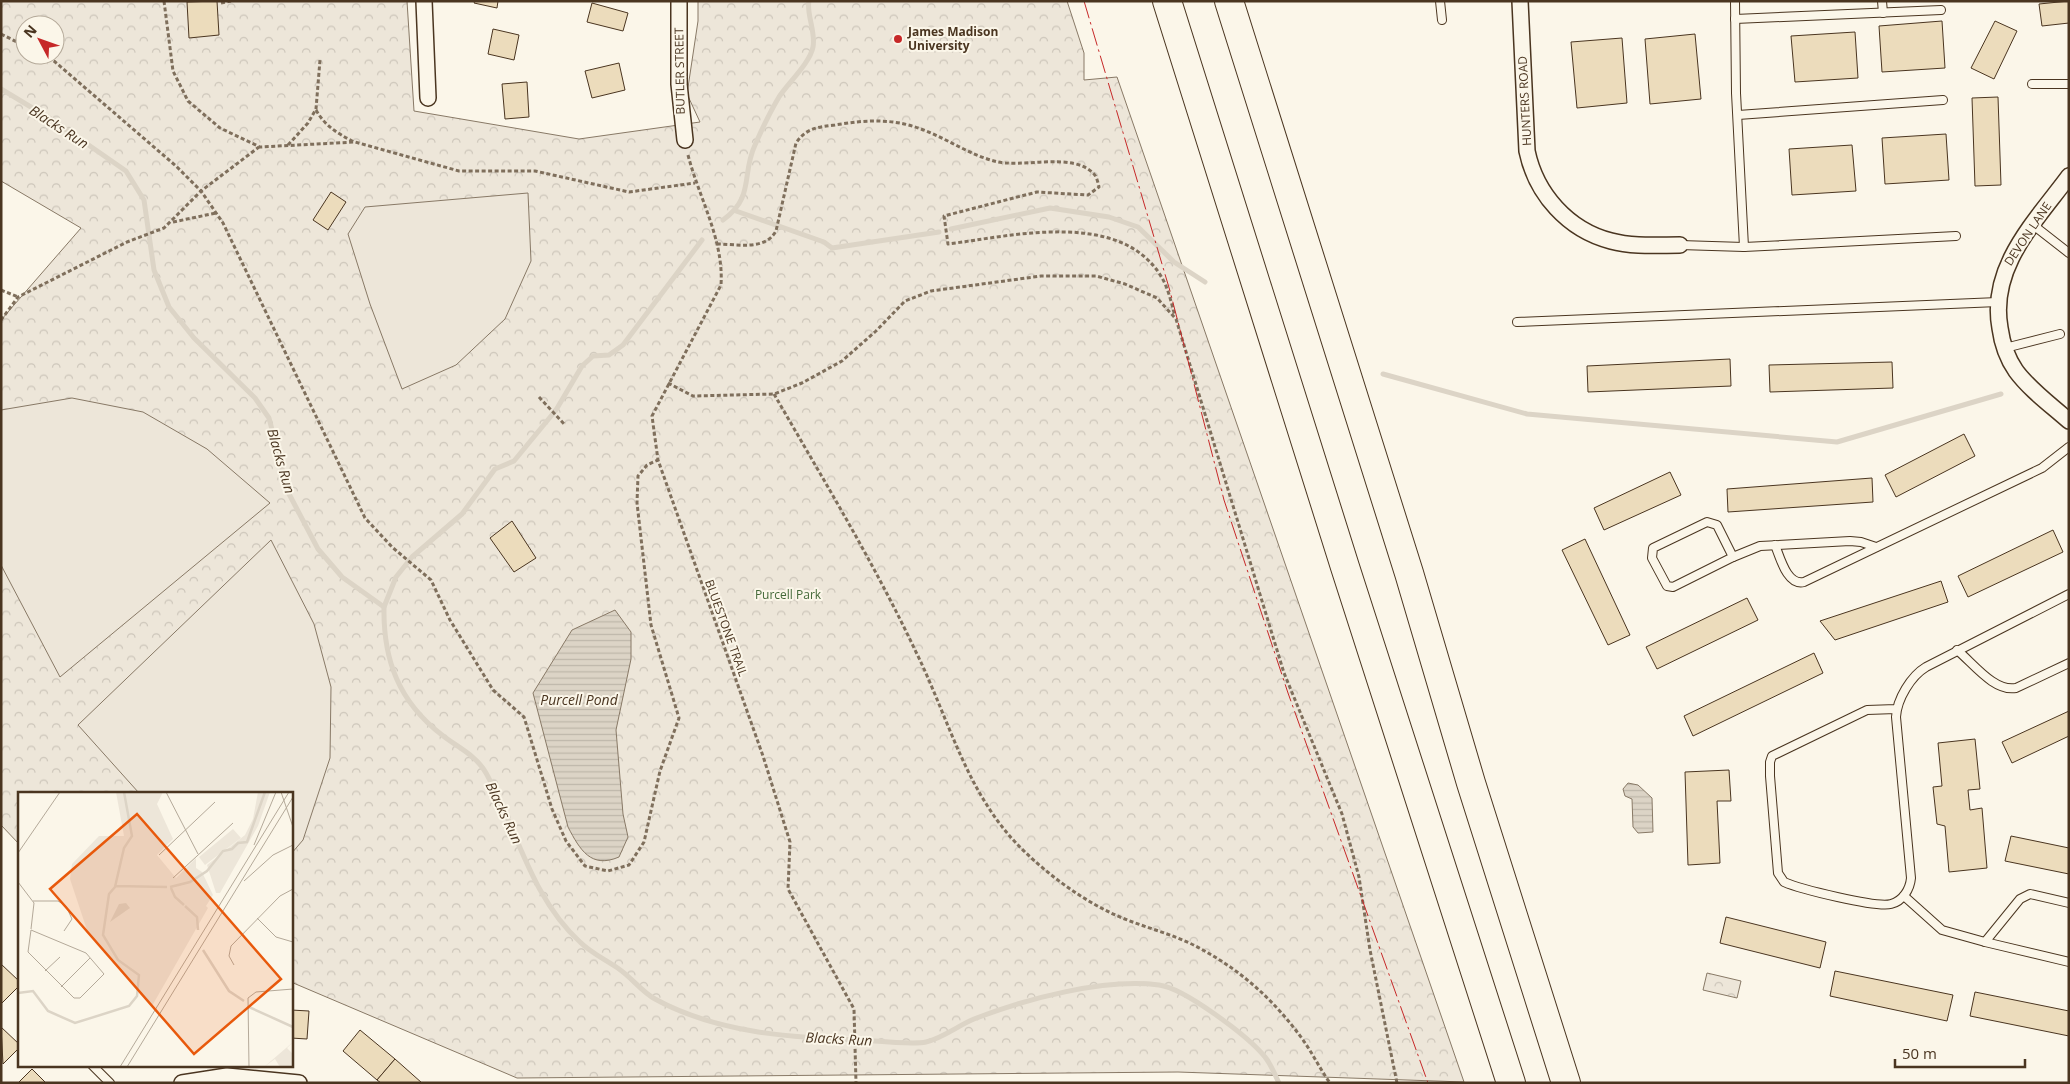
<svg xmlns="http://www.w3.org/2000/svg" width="2070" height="1084" viewBox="0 0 2070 1084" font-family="'Open Sans',sans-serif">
  <defs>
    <pattern id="forest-crowns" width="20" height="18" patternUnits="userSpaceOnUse" patternTransform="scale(1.25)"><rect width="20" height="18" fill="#ede6d9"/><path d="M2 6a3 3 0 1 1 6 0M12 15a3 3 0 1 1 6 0" fill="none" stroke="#cdc6ba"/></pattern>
    <pattern id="water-rules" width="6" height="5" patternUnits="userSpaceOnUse" patternTransform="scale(1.25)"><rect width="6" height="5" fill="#dcd4c6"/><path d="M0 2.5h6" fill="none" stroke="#beb7aa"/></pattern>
  </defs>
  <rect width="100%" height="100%" fill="#fbf6e9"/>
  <g fill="url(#forest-crowns)" stroke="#887966" fill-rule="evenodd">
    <path d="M1 1H407L414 111 579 139 700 122 687 94 698 21V1H1067L1084 53V80L1117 77 1464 1082 1178 1072 517 1078 291 982V793H19V844L1 825V320L81 228 1 181ZM25 25H55V55H25Z"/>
    <path d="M1707 973 1741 981 1737 998 1703 990Z"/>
  </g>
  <g fill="#ede6d9" stroke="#887966">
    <path d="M528 193 531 261 505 319 456 365 402 389 370 304 348 234 365 207Z"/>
    <path d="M72 398 143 412 207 449 270 503 60 677 1 565V410Z"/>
    <path d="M271 540 314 624 331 687 330 758 303 840 291 854V793H139L78 725Z"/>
  </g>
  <g fill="url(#water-rules)" stroke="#887966">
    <path d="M615 610 631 632V659L616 730 623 814 628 837 619 857C591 869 580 850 568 827L533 693 572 630Z"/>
    <path d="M1628 783 1638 785 1652 798 1653 832 1638 833 1633 827 1632 799 1625 796 1623 789Z"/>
  </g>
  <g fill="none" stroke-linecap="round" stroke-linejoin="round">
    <g stroke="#dcd4c6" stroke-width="5">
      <path d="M1 89 54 121 126 171 144 200 154 270 169 307 194 338 255 398 269 418 288 492 318 549 342 577 384 607C383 660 399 702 442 735 457 747 476 755 486 773 517 829 531 898 580 942 591 953 606 960 619 969 632 978 642 992 655 999 717 1033 792 1038 862 1040 878 1041 912 1045 926 1042 943 1038 959 1025 974 1019 1025 999 1104 978 1159 985 1184 988 1248 1036 1265 1057 1271 1064 1275 1075 1279 1083"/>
      <path d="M736 211 824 242 832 248 939 232"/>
      <path d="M723 220C755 197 741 175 755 145 762 129 770 112 779 97 788 83 810 63 813 47 816 32 806 13 809 1"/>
      <path d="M951 229 1050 208 1109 217 1138 227 1174 262 1205 282"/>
      <path d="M1383 374 1527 414 1837 442 2001 394"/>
      <path d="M384 607 396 577 412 557 462 514 495 469 514 461 556 410 582 366 593 356 609 355 623 345 702 240"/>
    </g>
  </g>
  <g fill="#ecdcbc" stroke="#4a3520">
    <path d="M217 1 219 35 189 38 187 2Z"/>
    <path d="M475 1H498L497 8 474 3Z"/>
    <path d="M2069 1V23L2042 26 2039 4Z"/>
    <path d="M592 3 628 13 623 31 587 22Z"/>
    <path d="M1942 21 1945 68 1882 72 1879 26Z"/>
    <path d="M1995 21 2017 31 1994 79 1971 68Z"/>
    <path d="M493 29 519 35 514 60 488 54Z"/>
    <path d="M1855 32 1858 78 1795 82 1791 36Z"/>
    <path d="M1695 34 1701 99 1650 104 1645 39Z"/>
    <path d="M1622 38 1627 103 1577 108 1571 42Z"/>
    <path d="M619 63 625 90 592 98 585 71Z"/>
    <path d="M527 82 529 117 505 119 502 84Z"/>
    <path d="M1998 97 2001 185 1975 186 1972 98Z"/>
    <path d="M1946 134 1949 180 1885 184 1882 138Z"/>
    <path d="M1852 145 1856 191 1792 195 1789 149Z"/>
    <path d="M331 192 346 202 328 230 313 220Z"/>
    <path d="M1730 359 1731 386 1588 392 1587 366Z"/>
    <path d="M1892 362 1893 388 1770 392 1769 365Z"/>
    <path d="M1964 434 1975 456 1896 497 1885 475Z"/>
    <path d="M1670 472 1681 495 1604 530 1594 508Z"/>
    <path d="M1872 478 1873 502 1728 512 1727 489Z"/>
    <path d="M512 521 536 558 514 572 490 538Z"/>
    <path d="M2053 530 2063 552 1968 597 1958 576Z"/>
    <path d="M1585 539 1630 635 1608 645 1562 550Z"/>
    <path d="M1941 581 1948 602 1835 640 1820 621Z"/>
    <path d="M1747 598 1758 620 1657 669 1646 647Z"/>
    <path d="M1814 653 1823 673 1693 736 1684 716Z"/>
    <path d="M2069 711V736L2012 763 2002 742Z"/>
    <path d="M1975 739 1980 789 1968 790 1970 810 1982 808 1987 868 1949 872 1945 826 1937 824 1933 787 1942 786 1938 743Z"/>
    <path d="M1729 770 1731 801H1717L1720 863 1688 865 1685 772Z"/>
    <path d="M2011 836 2069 848V874L2005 861Z"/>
    <path d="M1726 917 1826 942 1820 968 1720 943Z"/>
    <path d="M1 964 19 981V986L1 1004Z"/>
    <path d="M1835 971 1953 995 1947 1021 1830 996Z"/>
    <path d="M1975 992 2069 1011V1036L1970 1016Z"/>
    <path d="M291 1010 309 1011 307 1039 291 1038Z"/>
    <path d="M1 1027 19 1044V1048L3 1064Z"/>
    <path d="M360 1030 395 1059 377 1080 343 1051Z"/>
    <path d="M395 1059 422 1083H381L377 1080Z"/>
    <path d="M32 1069 46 1083H18Z"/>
  </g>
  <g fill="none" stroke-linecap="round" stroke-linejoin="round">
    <defs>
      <g id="service">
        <path d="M1440 1 1442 20"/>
        <path d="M1735 1 1736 93 1744 247"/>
        <path d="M1882 1 1883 13"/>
        <path d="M1735 19 1941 10"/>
        <path d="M2032 84H2069"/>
        <path d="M1738 115 1943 100"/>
        <path d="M2033 225 2069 253"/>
        <path d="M1680 245 1744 247 1956 236"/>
        <path d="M1517 322 1998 302"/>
        <path d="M2005 348 2060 334"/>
        <path d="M1707 522 1717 525 1733 557 1673 587 1667 586 1652 558 1653 548Z"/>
        <path d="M1775 545C1780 557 1787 586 1804 582L2042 468 2069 447"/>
        <path d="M1733 557 1760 546 1850 541 1861 542 1876 547"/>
        <path d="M1957 650C1973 663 1994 692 2016 688L2069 663"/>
        <path d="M1896 709 1867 710 1772 756 1770 762V776L1778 873 1784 882C1800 889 1876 908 1891 904 1903 901 1910 889 1911 878L1896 717C1897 699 1911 676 1926 667L2069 594"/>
        <path d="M1904 896 1942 930 1985 942"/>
        <path d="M2069 903 2030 894 2020 899 1985 942 2069 962"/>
        <path d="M92 1065 110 1083"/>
      </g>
      <g id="minor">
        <path d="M424 1 428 98"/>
        <path d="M679 1V84L685 140"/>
        <path d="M1520 1 1527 151C1536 194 1568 230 1611 241 1633 247 1658 245 1680 245"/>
        <path d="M2069 176C2035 222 1989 267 2000 328 2002 343 2007 358 2016 371 2030 390 2051 405 2069 421"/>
        <path d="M182 1083 227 1076 299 1083"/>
      </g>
      <g id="motorway">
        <path d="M1167 1 1345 567 1511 1083"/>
        <path d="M1229 1 1409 573 1471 783 1566 1083"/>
      </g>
    </defs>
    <use href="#service" stroke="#4a3520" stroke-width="10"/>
    <use href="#minor" stroke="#4a3520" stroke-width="18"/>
    <use href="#motorway" stroke="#4a3520" stroke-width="30"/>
    <g stroke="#7f6f5c" stroke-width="3" stroke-dasharray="4 2.5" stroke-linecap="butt">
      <path d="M164 1 173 71 188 101 220 128 260 147 355 142 459 171H535L629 192 695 183"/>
      <path d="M221 3 231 1"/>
      <path d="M1 34 25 46"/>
      <path d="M42 55 54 61 176 166 201 191 223 223 365 518 392 547 431 580 450 620 493 690 524 717 552 809 566 841 585 866 608 871 629 865 644 842 660 771 679 718 651 625 637 503 638 476 647 465 658 460"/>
      <path d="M316 110C325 126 337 133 354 142"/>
      <path d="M288 145 308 123 316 109 320 60"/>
      <path d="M688 155C699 198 724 240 721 285L652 416 658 460 763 756 790 842 788 889 854 1009 856 1083"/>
      <path d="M173 222 216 213"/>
      <path d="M717 244C737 244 765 251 776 231L796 143C806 128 818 127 835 125 865 120 892 118 921 129 946 138 968 154 994 161 1021 169 1073 151 1094 174 1097 177 1098 183 1099 187L1088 195 1037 192 944 216 948 244C1012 236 1116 210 1159 273 1168 286 1171 302 1175 316"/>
      <path d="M1 290 18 297"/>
      <path d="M1 320 18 297 127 242 164 228 201 191 259 147"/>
      <path d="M668 383 693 396 774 394 802 383 842 361 876 331 905 301 931 291 1041 276H1096L1125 284 1157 298 1176 319 1284 673 1342 814 1359 877 1370 950 1397 1083"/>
      <path d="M774 394C823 479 874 563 916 652 950 721 967 797 1025 852 1050 876 1080 898 1111 913 1140 927 1173 933 1201 949 1242 971 1276 1002 1303 1040 1313 1054 1320 1069 1330 1083"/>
      <path d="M539 397 565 425"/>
    </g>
    <use href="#service" stroke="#fbf6e9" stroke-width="8"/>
    <use href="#minor" stroke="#fbf6e9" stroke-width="15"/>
    <use href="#motorway" stroke="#fbf6e9" stroke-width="28"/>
    <path stroke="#c62828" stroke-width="1" stroke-dasharray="18 4 2.5 4" stroke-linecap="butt" d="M1084 1 1170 291 1224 500 1288 693 1428 1083"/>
  </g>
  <circle fill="#c62828" stroke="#fbf6e9" stroke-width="2" cx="898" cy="39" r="5"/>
  <g text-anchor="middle" stroke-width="4" stroke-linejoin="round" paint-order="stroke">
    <g font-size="12" font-weight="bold" fill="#4a3520" stroke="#fbf6e9" text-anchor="start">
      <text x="908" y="36">James Madison<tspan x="908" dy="14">University</tspan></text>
    </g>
    <g font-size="12" fill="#4a3520" stroke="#fbf6e9">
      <text transform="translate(680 71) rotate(-91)" y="4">BUTLER STREET</text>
      <text transform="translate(1525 101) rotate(-93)" y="4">HUNTERS ROAD</text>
      <text transform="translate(2028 234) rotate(-56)" y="4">DEVON LANE</text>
      <text transform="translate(726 628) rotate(70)" y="4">BLUESTONE TRAIL</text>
    </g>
    <g font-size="12" fill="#436837" stroke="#fbf6e9">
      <text x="788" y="599">Purcell Park</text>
    </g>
    <g font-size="14" font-style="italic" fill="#4a3520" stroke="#fbf6e9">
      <text transform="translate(59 127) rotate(33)" y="5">Blacks Run</text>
      <text transform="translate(281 461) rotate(74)" y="5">Blacks Run</text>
      <text x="579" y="705">Purcell Pond</text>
      <text transform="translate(504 813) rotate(65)" y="5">Blacks Run</text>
      <text transform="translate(839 1039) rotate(3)" y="5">Blacks Run</text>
    </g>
  </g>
  <g transform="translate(18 792)">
    <rect width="275" height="275" fill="#fbf6e9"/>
    <path d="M215 37 223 46 187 73 181 65ZM275 250 269 256 275 262V275H262L257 267 246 275Z" fill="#ede6d9"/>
    <path d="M98 0H145L139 12 155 47 139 63 158 86 178 66V76L184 80 195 103 188 114 190 116 134 214 69 138 52 87 54 72 81 44H106ZM240 0H252L240 34 202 101H198L189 73 227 43 235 27Z" fill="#ede6d9"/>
    <path d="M81 47 96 62 97 78 69 74ZM128 65 140 77 128 84 116 81ZM66 78 95 81 81 101 63 104Z" fill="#ede6d9"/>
    <path d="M108 111 112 116 92 130 101 112Z" fill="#dcd4c6"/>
    <path fill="none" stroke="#dcd4c6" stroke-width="2.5" d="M98 94 149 95M152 95 172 90 189 79 205 59 214 57 220 51 229 50 247 0M153 96 157 105 166 113M167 114 179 125 180 138M185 158 211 199 226 209M0 201 15 199 30 219 57 231 111 214 119 204 121 183 100 168 85 143 91 102 97 95 106 56 114 44 106 0M231 215 275 235"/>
    <path fill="none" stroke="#b4a999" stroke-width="1" d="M148 0 180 62M263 0 275 35M236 53 258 0M0 61 42 0M141 63 197 10M155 86 215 31M226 89 255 63 275 53M0 90 16 111 13 137M15 109H40L48 114 54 127 46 139M239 126 258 145 275 150M13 138 68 161 86 182 62 206H56L10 160ZM216 173 211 164 213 154 262 104 275 97M27 179 42 165M43 195 72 166M102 275 271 0M109 275 275 5M231 275 230 206 238 200 275 197"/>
    <path fill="#e8590c" fill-opacity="0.15" stroke="#e8590c" stroke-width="2.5" d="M119 22 263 187 176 262 32 97Z"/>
    <rect width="275" height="275" fill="none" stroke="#4a3520" stroke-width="2.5"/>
  </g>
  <rect width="2070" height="1084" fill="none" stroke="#4a3520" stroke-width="5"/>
  <g transform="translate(40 40) rotate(311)"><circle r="24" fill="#fbf6e9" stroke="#b4a999"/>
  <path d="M0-4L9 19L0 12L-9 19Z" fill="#c62828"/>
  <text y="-8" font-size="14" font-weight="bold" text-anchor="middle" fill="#4a3520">N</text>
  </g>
  <path d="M1895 1059v8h130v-8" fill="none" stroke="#4a3520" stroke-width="2.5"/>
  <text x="1902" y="1059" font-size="15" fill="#4a3520" stroke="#fbf6e9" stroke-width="4" paint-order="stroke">50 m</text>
</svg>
